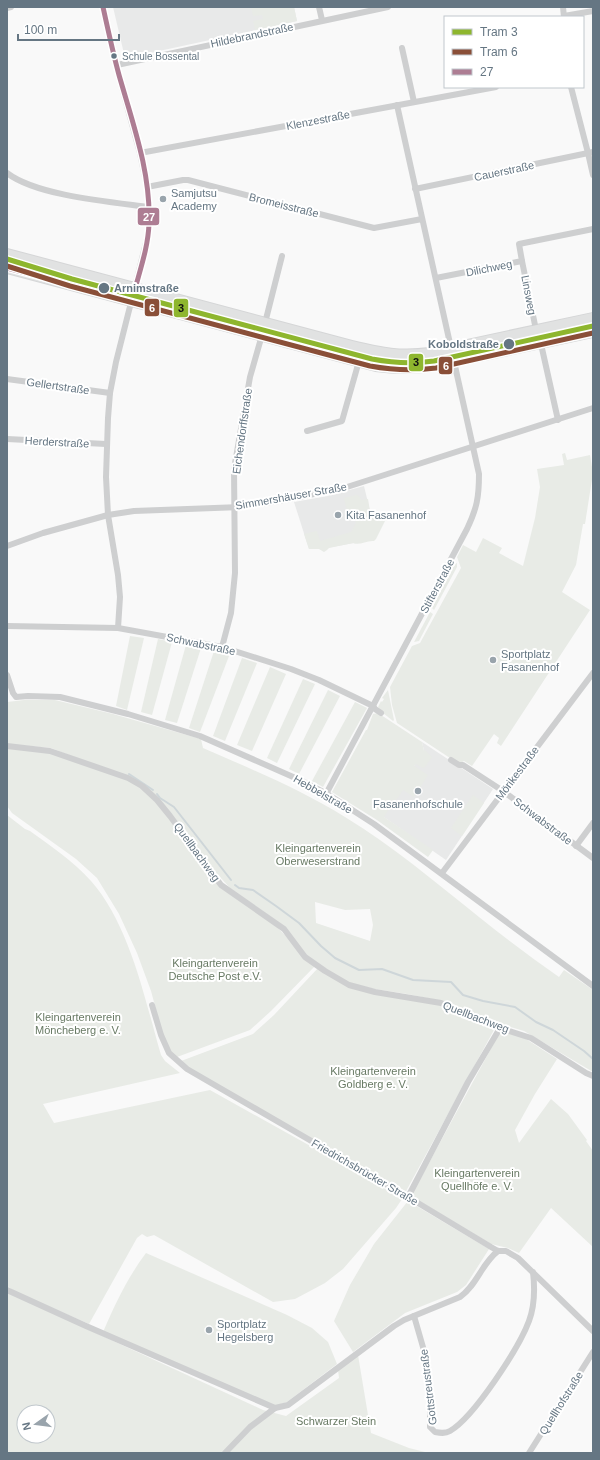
<svg xmlns="http://www.w3.org/2000/svg" width="600" height="1460" viewBox="0 0 600 1460" font-family="Helvetica,sans-serif">
  <rect width="100%" height="100%" fill="#f9f9f9"/>
  <g fill="#e8e9e9">
    <path d="M113 7H294L297 21 127 58H125Z"/>
    <path d="M364 486 370 511 386 519 354 543 321 549H309L294 502 328 496Z"/>
    <path d="M422 742 493 789 446 860 381 815 424 751Z"/>
  </g>
  <g fill="#e8ebe6" fill-rule="evenodd">
    <path d="M251 7H294L297 21 255 30 253 21 263 19 262 15 253 16Z"/>
    <path d="M565 453 567 460 590 455 593 473 585 524H583L576 565 562 592 590 610 501 746 497 743 499 738 494 734 472 766 464 761 459 764 397 723 392 705 390 687 412 646 420 643 461 568 457 557 463 545 476 552 483 538 502 548 499 553 523 566 535 518 540 487 537 469 564 465 562 454Z"/>
    <path d="M357 495 360 497 361 500 368 499 370 511 386 519 376 539 374 541C367 540 359 546 353 543L329 548 327 550 324 552 319 549H309L304 534 317 531 320 541 351 532 356 523 352 510 347 511 344 498Z"/>
    <path d="M457 563V567L434 610 432 608 455 564Z"/>
    <path d="M430 612 433 614 419 641 414 642Z"/>
    <path d="M130 636 144 638 127 710 116 706Z"/>
    <path d="M158 639 172 642 152 715 141 712Z"/>
    <path d="M186 645 201 648 177 723 165 720Z"/>
    <path d="M214 651 229 656 200 732 189 728Z"/>
    <path d="M242 658 257 663 225 741 213 736Z"/>
    <path d="M270 667 286 674 252 751 237 745Z"/>
    <path d="M303 679 315 684 277 763 267 758Z"/>
    <path d="M328 690 340 696 299 774 289 769Z"/>
    <path d="M388 690 394 720 393 721 383 713 378 707 381 701 382 702 384 699 382 698Z"/>
    <path d="M24 700H55L113 714 201 739 203 748C251 769 300 789 345 817 393 846 435 882 479 917 505 938 532 958 559 977L564 970 593 990V1072L524 1031 507 1026 442 1001 407 994 375 989 349 983 323 967 306 955 284 926 230 888 210 866 141 783 51 748 7 744V702ZM315 902 345 910 370 909 373 925 370 941 316 923Z"/>
    <path d="M355 702 367 708 323 787 312 781Z"/>
    <path d="M378 713 422 742 424 751 425 750 432 757 425 767 423 768 416 764 414 766 428 775 414 797 403 790 397 799 391 801 388 804 390 807 384 817 433 850 428 857 377 820 332 792 366 730H367L373 714Z"/>
    <path d="M7 747 52 753 124 777 144 790 162 809 221 888 276 926 315 966 271 1011 250 1030 177 1057 170 1052 163 1035 151 991 137 953 119 914 97 878 76 859 12 813 7 806Z"/>
    <path d="M473 795 484 803 462 836 451 828Z"/>
    <path d="M7 815 25 829 30 831C51 846 74 862 91 881 130 925 145 1000 161 1055L165 1061 180 1073 43 1104 54 1123 210 1090 348 1167 402 1199 396 1208 343 1269 325 1283 295 1299 273 1302 154 1235 147 1237 142 1234 137 1238 89 1324 18 1293 7 1286Z"/>
    <path d="M318 968 349 986 440 1005 495 1028 405 1193 188 1068 181 1061 253 1034 274 1015Z"/>
    <path d="M500 1032 515 1035 526 1039 557 1059 535 1094 515 1130 519 1143 551 1099 568 1114 587 1140 586 1141 593 1151V1247L551 1208 519 1253 508 1248 491 1244 411 1196Z"/>
    <path d="M408 1201 489 1249 466 1285 457 1292 405 1313 353 1352 334 1321 350 1285 374 1244Z"/>
    <path d="M146 1253 287 1315 312 1328 328 1342 337 1364 287 1402 275 1406 103 1332C115 1304 128 1277 146 1253Z"/>
    <path d="M7 1292 263 1410 286 1416 339 1378 338 1370 358 1355 371 1433 409 1448 429 1453H7ZM24 1412H48V1436H24Z"/>
  </g>
  <g fill="none" stroke-linecap="round" stroke-linejoin="round">
    <g stroke="#ced6d9" stroke-width="2">
      <path d="M129 774 153 790"/>
      <path d="M157 794 160 798 174 807 231 880"/>
      <path d="M235 885 239 888 253 890 276 906 299 923 321 946 335 958 359 970 382 969 413 980 451 982 463 995 483 1001 515 1007 536 1022 553 1030 584 1051 593 1059"/>
    </g>
    <defs>
      <g id="primary">
        <path d="M7 254 352 346C382 353 399 357 430 353L593 318"/>
        <path d="M7 268 376 366C397 369 412 369 432 366L593 332"/>
      </g>
    </defs>
    <use href="#primary" stroke="#d5d6d7" stroke-width="12"/>
    <g stroke="#cecfd0" stroke-width="6">
      <path d="M103 7 118 73 140 153 147 187 149 207 148 235 116 362 110 393 108 418 106 477 108 515 118 575 120 597 118 628"/>
      <path d="M319 7 322 20"/>
      <path d="M563 7 564 17"/>
      <path d="M7 8 11 7"/>
      <path d="M564 16 593 11"/>
      <path d="M402 48 414 102"/>
      <path d="M117 65 388 7"/>
      <path d="M571 87 588 153 593 175"/>
      <path d="M140 153 496 87"/>
      <path d="M7 173C37 196 111 202 149 207"/>
      <path d="M147 187 183 180H188L374 228 422 219"/>
      <path d="M415 189 593 152"/>
      <path d="M522 261 536 330"/>
      <path d="M436 278 522 261 519 244 593 229"/>
      <path d="M265 323 282 256"/>
      <path d="M541 344 558 420"/>
      <path d="M7 379 110 393"/>
      <path d="M307 431 342 421 359 361"/>
      <path d="M7 439 106 444"/>
      <path d="M7 546 43 533 108 515 134 511 241 507 290 499 347 487 593 408"/>
      <path d="M7 626 118 628 222 647 291 669 319 680 373 706 375 709 381 713"/>
      <path d="M222 647 231 613 235 573 234 469 250 377 262 335"/>
      <path d="M7 675 13 693 16 697 28 696 60 697 128 714 200 736 300 780 329 795 374 824 593 986"/>
      <path d="M7 746 50 751 128 778 142 786 157 800 170 816 221 885 284 929 305 957 325 971 349 985 375 992 441 1003 500 1028 531 1038 586 1073 593 1076"/>
      <path d="M451 760 459 765H463L503 791 593 858"/>
      <path d="M326 794 467 529C477 508 479 497 479 474L397 105"/>
      <path d="M576 846 593 823"/>
      <path d="M442 873 593 673"/>
      <path d="M152 1005 161 1035 169 1053 187 1069 408 1197 491 1247 498 1251H506L518 1258 593 1331"/>
      <path d="M408 1197 468 1082 500 1028"/>
      <path d="M7 1290 86 1326 275 1408"/>
      <path d="M414 1316 427 1361 430 1386V1427L435 1432C440 1433 445 1434 450 1431 474 1417 519 1348 529 1321 535 1305 535 1289 533 1272"/>
      <path d="M225 1453 250 1427 275 1408 288 1405 394 1326 404 1320 460 1297C477 1285 482 1263 498 1251"/>
      <path d="M529 1453 593 1352"/>
    </g>
    <use href="#primary" stroke="#e1e2e2" stroke-width="10"/>
    <defs>
      <path id="bus-1" d="M7 268 132 301C138 275 148 250 149 224 151 173 133 124 119 75 113 53 108 30 103 7"/>
    </defs>
    <use href="#bus-1" stroke="#fff" stroke-width="8"/>
    <use href="#bus-1" stroke="#ad7d93" stroke-width="5"/>
    <defs>
      <path id="tram-1" d="M7 259 72 279 372 359C393 363 413 364 434 361L593 326"/>
      <path id="tram-2" d="M7 266 70 286 370 366C392 370 413 371 436 368L593 333"/>
    </defs>
    <use href="#tram-1" stroke="#fff" stroke-width="8"/>
    <use href="#tram-2" stroke="#fff" stroke-width="8"/>
    <use href="#tram-1" stroke="#8eb62e" stroke-width="5"/>
    <use href="#tram-2" stroke="#8a4f38" stroke-width="5"/>
  </g>
  <g fill="#657683" stroke="#fff" stroke-width="1.5">
    <circle cx="114" cy="56" r="3.5"/>
    <circle cx="104" cy="288" r="6"/>
    <circle cx="509" cy="344" r="6"/>
  </g>
  <g fill="#99a4ac" stroke="#fff" stroke-width="1.5">
    <circle cx="163" cy="199" r="4"/>
    <circle cx="338" cy="515" r="4"/>
    <circle cx="493" cy="660" r="4"/>
    <circle cx="418" cy="791" r="4"/>
    <circle cx="209" cy="1330" r="4"/>
  </g>
  <g text-anchor="middle" stroke-width="4" stroke-linejoin="round" paint-order="stroke">
    <g font-size="10" fill="#657683" stroke="#fff" text-anchor="start">
      <text x="122" y="60">Schule Bossental</text>
    </g>
    <g font-size="11" fill="#657683" stroke="#fff">
      <text transform="translate(252 35) rotate(-12)" y="4">Hildebrandstraße</text>
      <text transform="translate(318 120) rotate(-11)" y="4">Klenzestraße</text>
      <text transform="translate(504 171) rotate(-12)" y="4">Cauerstraße</text>
      <text transform="translate(284 205) rotate(14)" y="4">Bromeisstraße</text>
      <text transform="translate(489 268) rotate(-11)" y="4">Dilichweg</text>
      <text transform="translate(529 295) rotate(79)" y="4">Linsweg</text>
      <text transform="translate(58 386) rotate(8)" y="4">Gellertstraße</text>
      <text transform="translate(242 431) rotate(-82)" y="4">Eichendorffstraße</text>
      <text transform="translate(57 442) rotate(3)" y="4">Herderstraße</text>
      <text transform="translate(291 496) rotate(-10)" y="4">Simmershäuser Straße</text>
      <text transform="translate(437 586) rotate(-62)" y="4">Stifterstraße</text>
      <text transform="translate(201 644) rotate(12)" y="4">Schwabstraße</text>
      <text transform="translate(517 773) rotate(-53)" y="4">Mörikestraße</text>
      <text transform="translate(323 794) rotate(30)" y="4">Hebbelstraße</text>
      <text transform="translate(543 821) rotate(37)" y="4">Schwabstraße</text>
      <text transform="translate(197 852) rotate(54)" y="4">Quellbachweg</text>
      <text transform="translate(476 1017) rotate(21)" y="4">Quellbachweg</text>
      <text transform="translate(365 1172) rotate(30)" y="4">Friedrichsbrücker Straße</text>
      <text transform="translate(428 1387) rotate(-97)" y="4">Gottstreustraße</text>
      <text transform="translate(561 1403) rotate(-58)" y="4">Quellhofstraße</text>
    </g>
    <g font-size="11" fill="#657683" stroke="#fff" text-anchor="start">
      <text x="171" y="197">Samjutsu<tspan x="171" dy="13">Academy</tspan></text>
      <text x="346" y="519">Kita Fasanenhof</text>
      <text x="501" y="658">Sportplatz<tspan x="501" dy="13">Fasanenhof</tspan></text>
      <text x="418" y="808" text-anchor="middle">Fasanenhofschule</text>
      <text x="217" y="1328">Sportplatz<tspan x="217" dy="13">Hegelsberg</tspan></text>
    </g>
    <g font-size="11" font-weight="bold" fill="#657683" stroke="#fff" text-anchor="start">
      <text x="114" y="292">Arnimstraße</text>
      <text x="499" y="348" text-anchor="end">Koboldstraße</text>
    </g>
    <g font-size="11" fill="#687a64" stroke="#fff">
      <text x="318" y="852">Kleingartenverein<tspan x="318" dy="13">Oberweserstrand</tspan></text>
      <text x="215" y="967">Kleingartenverein<tspan x="215" dy="13">Deutsche Post e.V.</tspan></text>
      <text x="78" y="1021">Kleingartenverein<tspan x="78" dy="13">Möncheberg e. V.</tspan></text>
      <text x="373" y="1075">Kleingartenverein<tspan x="373" dy="13">Goldberg e. V.</tspan></text>
      <text x="477" y="1177">Kleingartenverein<tspan x="477" dy="13">Quellhöfe e. V.</tspan></text>
      <text x="336" y="1425">Schwarzer Stein</text>
    </g>
  </g>
  <g stroke="#fff" stroke-width="1.5">
    <rect x="137" y="207" width="23" height="19" rx="4" fill="#ad7d93"/>
    <rect x="144" y="298" width="16" height="19" rx="4" fill="#8a4f38"/>
    <rect x="173" y="298" width="16" height="20" rx="4" fill="#8eb62e"/>
    <rect x="408" y="353" width="16" height="19" rx="4" fill="#8eb62e"/>
    <rect x="438" y="356" width="15" height="19" rx="4" fill="#8a4f38"/>
  </g>
  <g font-size="11" text-anchor="middle" font-weight="bold" fill="#fff">
    <text x="149" y="221">27</text>
    <text x="152" y="312">6</text>
    <text x="446" y="370">6</text>
  </g>
  <g font-size="11" text-anchor="middle" font-weight="bold" fill="#111">
    <text x="181" y="312">3</text>
    <text x="416" y="366">3</text>
  </g>
  <rect width="600" height="1460" fill="none" stroke="#657683" stroke-width="16"/>
  <rect x="444" y="16" width="140" height="72" fill="#ffffff" stroke="#c1c8cd"/>
  <rect x="452" y="29" width="20" height="6" fill="#8eb62e" stroke="#c1c8cd"/>
  <text x="480" y="36" font-size="12" fill="#657683">Tram 3</text>
  <rect x="452" y="49" width="20" height="6" fill="#8a4f38" stroke="#c1c8cd"/>
  <text x="480" y="56" font-size="12" fill="#657683">Tram 6</text>
  <rect x="452" y="69" width="20" height="6" fill="#ad7d93" stroke="#c1c8cd"/>
  <text x="480" y="76" font-size="12" fill="#657683">27</text>
  <g transform="translate(36 1424) rotate(256)"><circle r="19" fill="#ffffff" stroke="#c1c8cd"/>
  <path d="M0-3L7 15L0 10L-7 15Z" fill="#99a4ac"/>
  <text y="-6" font-size="11" font-weight="bold" text-anchor="middle" fill="#657683">N</text>
  </g>
  <path d="M18 34v6h101v-6" fill="none" stroke="#657683" stroke-width="2"/>
  <text x="24" y="34" font-size="12" fill="#657683" stroke="#ffffff" stroke-width="3" paint-order="stroke">100 m</text>
</svg>
